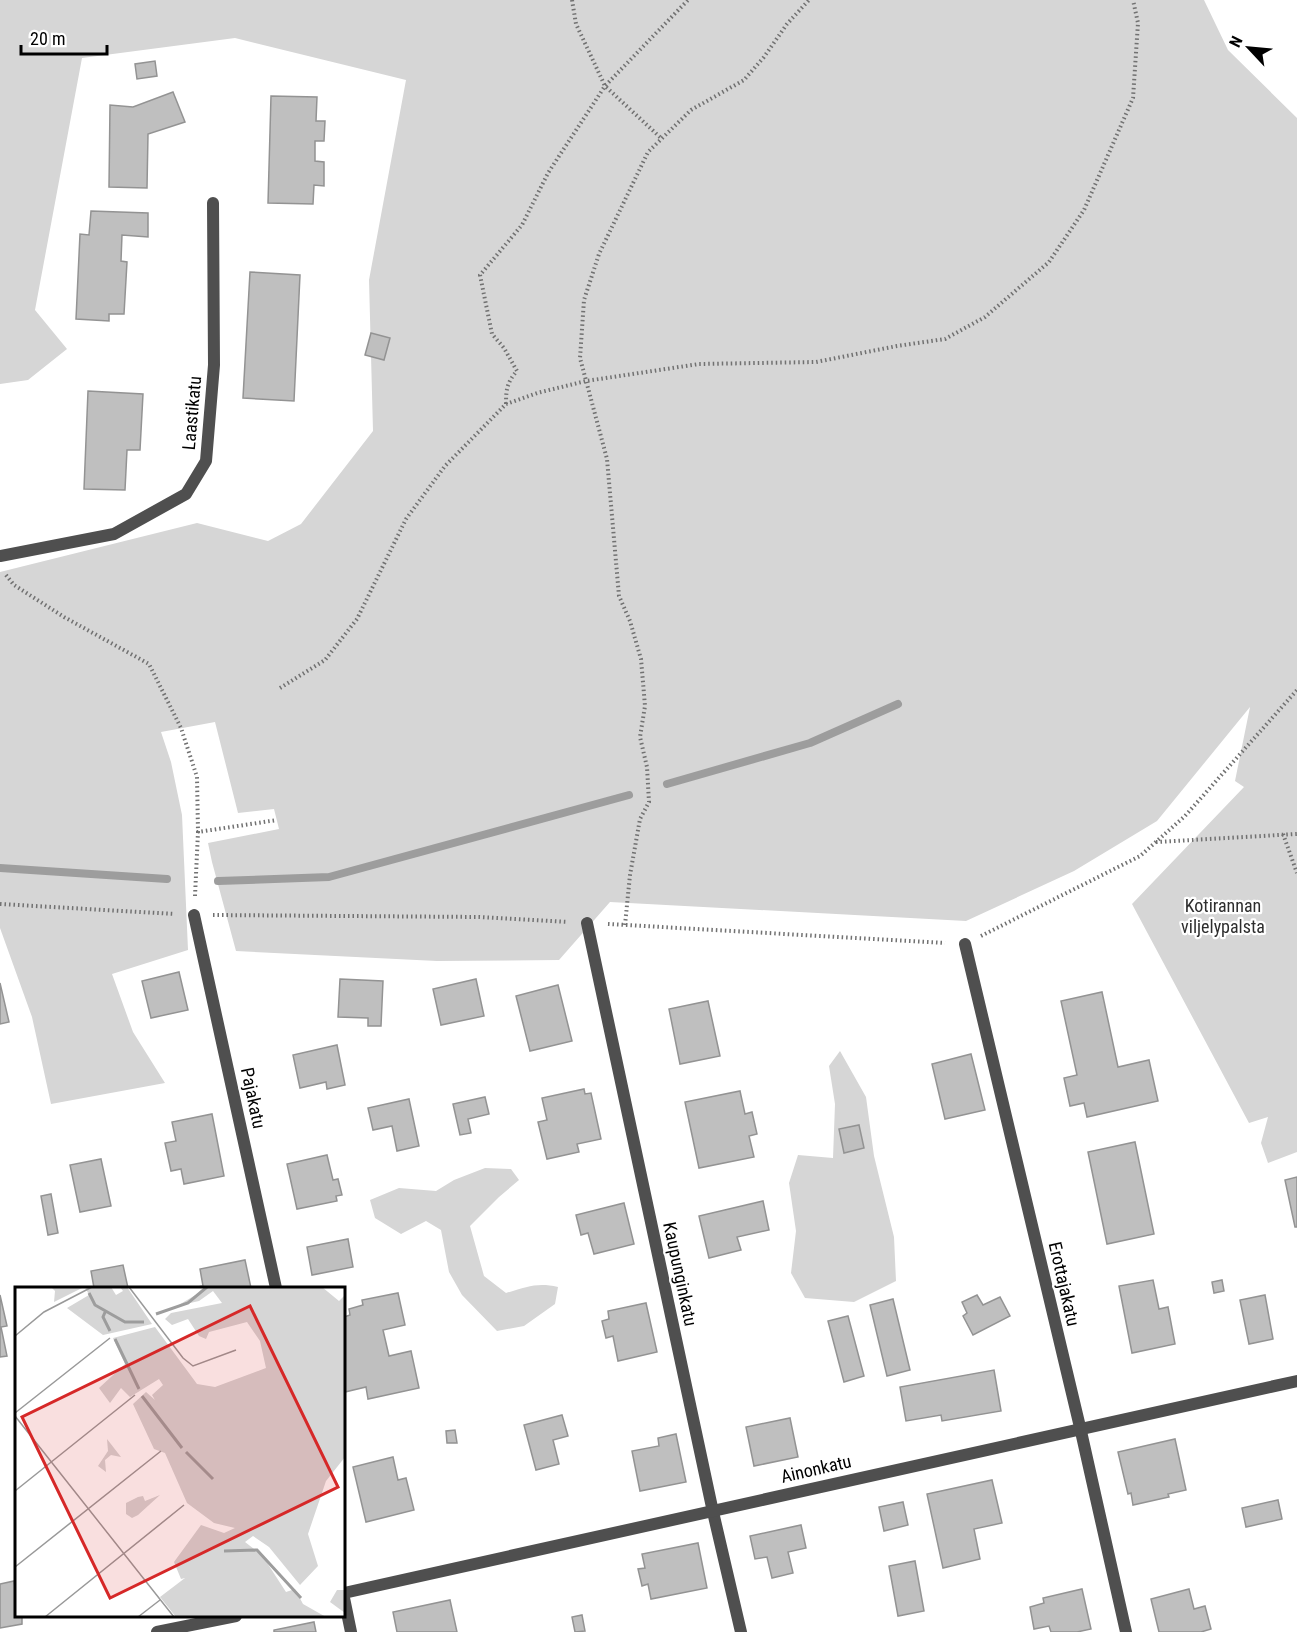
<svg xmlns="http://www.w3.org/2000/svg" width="1297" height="1632" viewBox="0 0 1297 1632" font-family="'Roboto Condensed',sans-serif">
  <rect width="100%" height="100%" fill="#fff"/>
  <g fill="#d6d6d6">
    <path d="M0 0H1204L1228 50 1297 118V1152L1268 1163 1261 1143 1268 1117 1249 1123 1132 904 1244 787 1235 781 1250 707 1157 821 1074 871 966 921 610 902 559 960 437 961 236 951 212 862 208 843 279 829 274 809 238 813 215 722 161 732 171 762 182 815 188 950 112 974 133 1032 165 1083 51 1104 32 1017 0 928V572L197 523 268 541 301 524 373 431 369 280 406 80 235 38 82 58 35 310 67 349 28 380 0 384Z"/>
    <path d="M840 1051 866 1097 874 1156 894 1237 896 1281 854 1302 805 1298 791 1273 796 1231 789 1183 798 1155 833 1158 835 1104 829 1066Z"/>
    <path d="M485 1168 511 1169 519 1180 499 1197 470 1226 484 1276 506 1293C527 1287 537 1282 558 1287L555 1304 524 1326 497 1331 462 1295 449 1272 441 1230 426 1221 401 1234 375 1218 370 1200 399 1188 436 1191 454 1180Z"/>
  </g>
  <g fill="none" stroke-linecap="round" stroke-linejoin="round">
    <g stroke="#9d9d9d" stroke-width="8">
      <path d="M667 784 810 743 898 704"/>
      <path d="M0 868 167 879"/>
      <path d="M218 881 329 877 629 795"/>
    </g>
  </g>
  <g fill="#bfbfbf" stroke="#939393" stroke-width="1.5">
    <path d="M155 61 157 76 137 79 135 64Z"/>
    <path d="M173 92 185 122 148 134 147 188 109 187 110 105 133 107Z"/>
    <path d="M271 96 317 97 316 121H325L324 141H315V161L324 162V186L314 185 313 204 268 203Z"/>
    <path d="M91 211 148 213V237L122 235 121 261 127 262 124 314H109V321L76 319 80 234 89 235Z"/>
    <path d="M250 272 300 275 294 401 243 398Z"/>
    <path d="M371 333 390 338 384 360 365 355Z"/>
    <path d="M88 391 143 394 140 450H127L125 490 84 489Z"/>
    <path d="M179 972 188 1010 151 1018 142 981Z"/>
    <path d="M340 979 383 981 381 1026H368V1018L338 1017Z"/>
    <path d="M476 979 484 1016 441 1025 433 989Z"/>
    <path d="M0 983 9 1022 0 1024Z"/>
    <path d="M558 985 572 1041 530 1051 516 996Z"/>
    <path d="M1102 992 1118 1067 1149 1060 1158 1101 1087 1117 1084 1103 1070 1106 1064 1078 1077 1075 1061 1001Z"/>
    <path d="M708 1001 720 1056 680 1064 669 1009Z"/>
    <path d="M337 1045 345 1085 327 1089 326 1082 300 1088 293 1055Z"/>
    <path d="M971 1054 985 1110 945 1119 932 1064Z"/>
    <path d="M584 1089 585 1094 591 1093 601 1139 577 1144 579 1152 547 1159 538 1122 547 1120 542 1098Z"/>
    <path d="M740 1091 745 1114 752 1112 757 1134 749 1136 754 1157 699 1168 685 1102Z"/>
    <path d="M485 1097 489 1114 468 1119 471 1133 460 1135 453 1104Z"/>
    <path d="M409 1099 419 1146 397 1151 392 1126 373 1130 368 1108Z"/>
    <path d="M212 1114 224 1176 184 1184 181 1169 171 1171 165 1143 176 1141 172 1122Z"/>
    <path d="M859 1125 864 1148 844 1153 839 1129Z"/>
    <path d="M1135 1142 1154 1234 1107 1244 1088 1152Z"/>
    <path d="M327 1155 333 1180 338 1179 342 1195 336 1196 337 1201 297 1209 287 1164Z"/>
    <path d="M101 1159 111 1206 80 1212 70 1165Z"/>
    <path d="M1297 1177V1227H1295L1285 1180Z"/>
    <path d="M51 1194 58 1233 48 1235 41 1196Z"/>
    <path d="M763 1201 769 1230 737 1237 741 1250 709 1258 699 1216Z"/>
    <path d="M624 1203 634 1244 594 1254 588 1233 581 1235 576 1215Z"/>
    <path d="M348 1239 353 1267 312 1275 307 1247Z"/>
    <path d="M245 1260 251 1288H192L203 1286 200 1269Z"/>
    <path d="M123 1265 128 1288H94L91 1271Z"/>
    <path d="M1153 1280 1159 1309 1168 1307 1175 1344 1132 1353 1119 1286Z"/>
    <path d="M1222 1280 1224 1291 1214 1293 1212 1282Z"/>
    <path d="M398 1293 405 1325 383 1330 389 1356 411 1351 419 1388 368 1399 366 1387 345 1392 344 1317 350 1315 349 1309 363 1305 362 1300Z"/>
    <path d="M0 1295 7 1326 1 1327 7 1356 0 1357Z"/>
    <path d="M977 1295 983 1305 1000 1297 1010 1316 973 1335 963 1316 967 1313 962 1302Z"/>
    <path d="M1265 1295 1273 1339 1249 1344 1240 1300Z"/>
    <path d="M893 1299 910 1370 887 1376 870 1305Z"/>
    <path d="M646 1303 657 1352 618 1361 613 1336 606 1338 602 1321 609 1319 608 1311Z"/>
    <path d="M848 1316 864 1376 844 1382 828 1321Z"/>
    <path d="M994 1370 1001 1411 942 1421 941 1415 906 1421 900 1387Z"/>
    <path d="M562 1415 568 1436 553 1440 559 1464 536 1470 524 1425Z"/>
    <path d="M790 1418 798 1457 754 1466 746 1427Z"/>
    <path d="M455 1430 457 1443H447L446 1431Z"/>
    <path d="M676 1434 686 1482 640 1491 632 1451 659 1446 658 1438Z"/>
    <path d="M1175 1439 1186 1490 1168 1494 1169 1497 1133 1505 1131 1493 1128 1494 1118 1452Z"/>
    <path d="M393 1457 398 1480 406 1478 414 1510 366 1522 353 1467Z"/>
    <path d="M992 1480 1002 1523 974 1529 980 1559 943 1568 927 1494Z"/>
    <path d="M1278 1500 1282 1519 1246 1527 1242 1508Z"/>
    <path d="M903 1502 908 1525 884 1531 879 1507Z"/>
    <path d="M801 1525 806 1548 788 1552 793 1573 772 1578 767 1557 755 1559 750 1536Z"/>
    <path d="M698 1543 707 1588 651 1599 648 1584 642 1586 638 1569 645 1568 642 1554Z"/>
    <path d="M915 1561 924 1611 898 1616 889 1566Z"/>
    <path d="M14 1581 16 1594V1616H22V1624L0 1628V1584Z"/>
    <path d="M1082 1589 1091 1629 1077 1632H1051L1049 1626 1034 1629 1030 1607 1044 1603 1043 1598Z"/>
    <path d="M1189 1589 1194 1609 1205 1606 1211 1629 1201 1632H1159L1151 1599Z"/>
    <path d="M450 1600 457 1632H397L393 1612Z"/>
    <path d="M582 1615 585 1631 575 1632 572 1617Z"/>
    <path d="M314 1622 316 1632H274V1630Z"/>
  </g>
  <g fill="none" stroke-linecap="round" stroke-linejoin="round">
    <g stroke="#717171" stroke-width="4" stroke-dasharray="1.5 3" stroke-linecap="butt">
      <path d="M572 0 576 24 605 86 662 139"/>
      <path d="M506 404C506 390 507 382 517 371L504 348 492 334 480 275 522 225 548 173 605 86 688 0"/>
      <path d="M6 575 14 585 64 617 149 664 181 728 197 777 198 832"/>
      <path d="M280 688 325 660 357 619 406 519 445 466 506 404 537 393 586 381 699 364 816 362 897 346 945 339 985 317 1049 262 1084 210 1133 98 1138 23 1133 0"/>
      <path d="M1283 834 1297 873"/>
      <path d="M1156 842 1297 834"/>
      <path d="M195 896 198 832 277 820"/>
      <path d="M0 904 175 914"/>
      <path d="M213 915 479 917 568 922"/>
      <path d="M608 924 945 943"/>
      <path d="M625 925 630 875 640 819 649 802 647 767 640 737 645 706 641 659 630 621 619 596 607 459 580 358 584 300 599 254 648 152 691 110 744 80 764 57 787 24 809 0"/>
      <path d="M981 936 1140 856 1185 816 1297 690"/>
    </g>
    <g stroke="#4f4f4f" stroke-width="12">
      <path d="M0 556 114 534 186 494 206 461 214 365 213 203"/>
      <path d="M194 915 276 1288"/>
      <path d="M587 923 713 1512 741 1632"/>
      <path d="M965 944 1080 1427 1126 1632"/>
      <path d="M344 1593C662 1523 979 1449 1297 1381"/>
      <path d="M344 1598 351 1632"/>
      <path d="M157 1632 236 1616"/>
    </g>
  </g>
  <g text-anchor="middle" stroke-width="4.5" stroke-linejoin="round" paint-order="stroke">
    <g font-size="18" fill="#000" stroke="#fff">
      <text transform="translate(192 413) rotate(-85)" y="6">Laastikatu</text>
      <text transform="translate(253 1098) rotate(78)" y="6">Pajakatu</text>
      <text transform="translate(680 1274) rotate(78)" y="6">Kaupunginkatu</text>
      <text transform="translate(1064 1284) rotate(77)" y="6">Erottajakatu</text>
      <text transform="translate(816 1469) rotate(-13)" y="6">Ainonkatu</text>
    </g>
    <g font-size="18" fill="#2d2d2d" stroke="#fff">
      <text x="1223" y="912">Kotirannan<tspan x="1223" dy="21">viljelypalsta</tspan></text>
    </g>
  </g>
  <g transform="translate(15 1287)">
    <rect width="330" height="330" fill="#fff"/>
    <path d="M36 0H69L39 15 40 4ZM70 0H96L101 8 108 4 105 0H112L137 37 88 48 52 21 74 8ZM194 0H307L324 14 330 8V170L311 194 293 247 303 279 285 298 254 260 238 249 230 255 247 268 271 305 280 302 288 317 311 330H161L145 310 170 291 166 292 159 275 186 238 209 246 220 241 199 236 172 216 150 166 139 162 118 117 131 105 140 113 137 108 148 98 144 92 115 110 106 101 95 116 84 101 110 77 98 51 140 40 182 97 200 100 251 81 245 54 232 35 194 45 191 52 184 49 173 32 157 38 150 32 156 26 207 16 198 4 184 14 162 19ZM92 152 106 170 96 168 90 173 91 185 83 179 93 164ZM145 208 123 228 117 231 111 227V216L123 210 128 209 130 214ZM322 303H330V326L315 315Z" fill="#d6d6d6"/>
    <path fill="none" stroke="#9d9d9d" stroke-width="3" d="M74 6 80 18 110 35H129M91 23 88 30 95 44M141 27 173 16 192 0M100 52 124 102M127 109 167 161M171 165 198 192M209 264 242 263 286 311"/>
    <path fill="none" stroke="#999" stroke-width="1.5" d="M114 0 168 71 178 79 221 63M0 49 29 25 77 0M0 126 95 51M0 129 159 330M0 204 120 108M0 280 146 164M30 330 169 218M123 330 145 313"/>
    <path fill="#d62828" fill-opacity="0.15" stroke="#d62828" stroke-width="3" d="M235 19 323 200 95 311 7 130Z"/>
    <rect width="330" height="330" fill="none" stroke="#000" stroke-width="3"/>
  </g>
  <g transform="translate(1249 48) rotate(296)" stroke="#ffffff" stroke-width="4.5" paint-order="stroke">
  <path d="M0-4.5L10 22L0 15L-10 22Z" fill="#000000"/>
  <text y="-9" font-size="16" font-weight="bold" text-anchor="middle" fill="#000000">N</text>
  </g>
  <path d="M21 45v9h86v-9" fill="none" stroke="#000000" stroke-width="3"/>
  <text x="30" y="45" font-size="18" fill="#000000" stroke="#ffffff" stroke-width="4.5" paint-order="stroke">20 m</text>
</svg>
